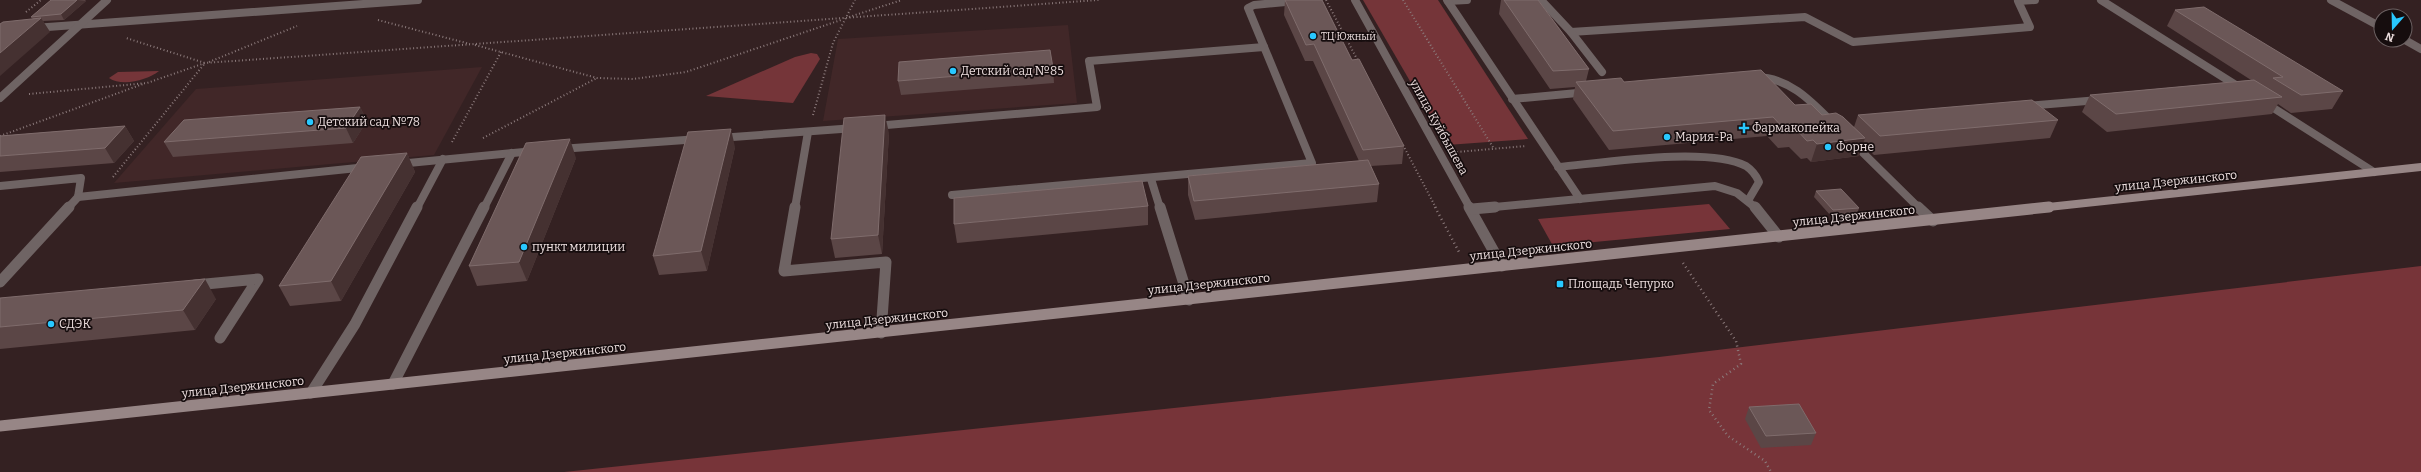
<svg xmlns="http://www.w3.org/2000/svg" width="2421" height="472" viewBox="0 0 2421 472" font-family="Bitter,serif">
  <rect width="100%" height="100%" fill="#342122"/>
  <g fill="#412728">
    <path d="M1068 25 1077 103 823 121 838 39Z"/>
    <path d="M482 67 434 155 114 183 196 89Z"/>
  </g>
  <g fill="#753539">
    <path d="M1363 0H1438L1528 139 1447 145Z"/>
    <path d="M811 53 817 54 820 59 793 103 706 96 795 57Z"/>
    <path d="M159 71C148 80 122 87 109 78L118 72Z"/>
  </g>
  <g fill="#773439">
    <path d="M1709 204 1730 229 1553 246 1538 219Z"/>
    <path d="M2421 266V472H564L1659 357Z"/>
  </g>
  <g fill="none" stroke-linecap="round" stroke-linejoin="round">
    <g stroke="#8b7a7b" stroke-width="2" stroke-dasharray="1 2.5" stroke-linecap="butt">
      <path d="M1326 0 1358 61"/>
      <path d="M1403 0 1494 149"/>
      <path d="M26 12 41 0"/>
      <path d="M849 17 902 0"/>
      <path d="M378 20 470 44"/>
      <path d="M475 45 597 78 633 79 686 72 841 20"/>
      <path d="M209 62 297 26"/>
      <path d="M29 94 147 83 205 63 1099 0"/>
      <path d="M813 115 833 43 855 0"/>
      <path d="M0 136 143 84"/>
      <path d="M483 138 597 78"/>
      <path d="M452 142 501 52"/>
      <path d="M1403 145 1436 208"/>
      <path d="M1457 152 1526 146"/>
      <path d="M113 177 205 63 126 38"/>
    </g>
    <g stroke="#8b7a7b" stroke-width="2.5" stroke-dasharray="1 3.5" stroke-linecap="butt">
      <path d="M1435 207 1459 252"/>
      <path d="M1683 263 1736 341 1741 364 1713 384 1709 410 1728 436 1765 461 1771 472"/>
    </g>
    <g stroke="#6f6464" stroke-width="8">
      <path d="M1541 0 1571 32 1805 17 1853 42 2030 27 2018 1 2035 0"/>
      <path d="M2101 0 2242 89"/>
      <path d="M2331 0 2381 27"/>
      <path d="M1448 1 1467 0"/>
      <path d="M34 28 418 0"/>
      <path d="M1571 32 1602 72"/>
      <path d="M2405 40 2421 49"/>
      <path d="M1757 77C1790 78 1811 101 1833 123"/>
      <path d="M0 98 107 0"/>
      <path d="M1512 99 1588 92"/>
      <path d="M2264 102 2374 172"/>
      <path d="M2026 106 2099 100"/>
      <path d="M875 126 1097 107 1089 61 1264 47"/>
      <path d="M719 138 855 128"/>
      <path d="M1851 141 1919 208"/>
      <path d="M560 149 699 139"/>
      <path d="M398 164 534 151"/>
      <path d="M1558 167C1602 163 1708 146 1746 166 1752 170 1756 175 1759 182L1749 199"/>
      <path d="M1151 179 1160 208"/>
      <path d="M0 186 81 178 78 197 68 208"/>
      <path d="M952 195 1312 163 1248 8 1254 5 1307 0"/>
      <path d="M78 197 367 167"/>
      <path d="M417 208 443 159"/>
      <path d="M484 208 512 153"/>
      <path d="M795 208 808 132"/>
    </g>
    <g stroke="#6f6464" stroke-width="11">
      <path d="M795 207 784 271 886 262 881 333"/>
      <path d="M1160 207 1189 300"/>
      <path d="M1918 207 1933 221"/>
      <path d="M0 282 69 207"/>
      <path d="M195 285 258 279 220 338"/>
      <path d="M393 384 484 207"/>
      <path d="M311 393 355 324 417 207"/>
    </g>
    <g stroke="#6f6464" stroke-width="8">
      <path d="M1355 0 1470 208"/>
      <path d="M1447 0 1580 199"/>
      <path d="M1484 208 1715 186 1737 193 1756 208"/>
    </g>
    <g stroke="#6f6464" stroke-width="11">
      <path d="M1469 207 1502 266"/>
      <path d="M1755 207 1779 237"/>
      <path d="M1472 209 1495 207"/>
    </g>
    <path stroke="#978686" stroke-width="8" d="M2039 208 2421 167"/>
    <path stroke="#978686" stroke-width="11" d="M0 426 2049 207"/>
  </g>
  <g fill="#5b4646">
    <path d="M51 0H85L86 1 64 20 43 21 50 32 33 19 31 17Z"/>
    <path d="M1285 0H1322L1352 60 1404 146 1402 164 1371 166 1379 184 1377 202 1195 220 1188 195V176L1359 161 1313 61H1305L1284 15Z"/>
    <path d="M1501 0H1538L1589 69 1586 81 1624 82 1795 105 1822 115 1854 127 1858 115 2058 120 2050 138 1874 155 1863 144 1859 156 1811 162 1807 158 1801 159 1789 147 1778 148 1767 136 1609 150 1573 99 1575 87 1550 89 1499 14Z"/>
    <path d="M2175 10 2343 91 2332 109 2291 113 2278 104 2272 114 2107 132 2082 112 2090 95 2251 80 2167 26Z"/>
    <path d="M1053 68 1054 83 901 95 898 81Z"/>
    <path d="M360 107 367 121 353 143 173 157 164 142Z"/>
    <path d="M125 126 134 141 114 163 0 172V136Z"/>
    <path d="M889 133 882 254 835 258 831 239Z"/>
    <path d="M735 147 707 271 659 275 653 256Z"/>
    <path d="M407 153 415 172 341 301 290 306 279 286Z"/>
    <path d="M576 158 527 281 477 286 469 266Z"/>
    <path d="M1816 191 1859 208 1857 214 1831 216 1814 197Z"/>
    <path d="M1148 206V225L957 243 954 224Z"/>
    <path d="M0 298 216 299 195 330 0 349Z"/>
    <path d="M1749 407 1816 433 1811 445 1761 448 1745 419Z"/>
  </g>
  <g fill="#453131">
    <path d="M77 0 86 1 64 20 61 14Z"/>
    <path d="M41 18 50 32 0 76V53Z"/>
    <path d="M360 107 367 121 353 143 346 128Z"/>
    <path d="M885 115 889 133 882 254 878 235Z"/>
    <path d="M125 126 134 141 114 163 105 148Z"/>
    <path d="M731 129 735 147 707 271 701 251Z"/>
    <path d="M1865 138 1859 156 1811 162 1817 144Z"/>
    <path d="M570 139 576 158 527 281 519 262Z"/>
    <path d="M407 153 415 172 341 301 331 281Z"/>
    <path d="M205 279 216 299 195 330 183 310Z"/>
  </g>
  <g fill="#6b5757" stroke="#7f6c6c">
    <path d="M51 0H77L61 14 31 17Z"/>
    <path d="M1285 0H1322L1352 60 1359 59 1404 146 1363 150 1314 44 1306 45Z"/>
    <path d="M1504 0H1538L1589 69 1553 71Z"/>
    <path d="M2204 7 2343 91 2301 95 2273 78 2283 77 2175 10Z"/>
    <path d="M41 18 0 53V24L3 22Z"/>
    <path d="M1050 50 1053 68 898 81 899 62Z"/>
    <path d="M1761 70 1795 105 1811 104 1822 115 1836 113 1843 117 1865 138 1817 144 1813 140 1807 141 1795 128 1784 129 1773 117 1613 131 1576 82 1621 78 1624 82Z"/>
    <path d="M2254 80 2282 97 2116 114 2090 95Z"/>
    <path d="M2032 100 2058 120 1880 136 1858 115Z"/>
    <path d="M360 107 346 128 164 142 184 120Z"/>
    <path d="M885 115 878 235 831 239 844 118Z"/>
    <path d="M125 126 105 148 0 156V136Z"/>
    <path d="M731 129 701 251 653 256 688 132Z"/>
    <path d="M570 139 519 262 469 266 526 143Z"/>
    <path d="M407 153 331 281 279 286 361 157Z"/>
    <path d="M1368 160 1379 184 1194 201 1188 176Z"/>
    <path d="M1142 181 1148 206 954 224V198Z"/>
    <path d="M1841 189 1859 208 1833 210 1816 191Z"/>
    <path d="M205 279 183 310 0 327V298Z"/>
    <path d="M1799 404 1816 433 1766 436 1749 407Z"/>
  </g>
  <g fill="#28c8ff" stroke="#160d0e" stroke-width="1.5">
    <circle cx="1313" cy="36" r="4"/>
    <circle cx="953" cy="71" r="4"/>
    <circle cx="310" cy="122" r="4"/>
    <path d="M1742 122h4v4h4v4h-4v4h-4v-4h-4v-4h4z"/>
    <circle cx="1667" cy="137" r="4"/>
    <circle cx="1828" cy="147" r="4"/>
    <circle cx="524" cy="247" r="4"/>
    <rect x="1556" y="280" width="8" height="8" rx="2"/>
    <circle cx="51" cy="324" r="4"/>
  </g>
  <g text-anchor="middle" stroke-width="3.5" stroke-linejoin="round" paint-order="stroke">
    <g font-size="10" fill="#eddfdf" stroke="#160d0e" text-anchor="start">
      <text x="1321" y="40">ТЦ Южный</text>
    </g>
    <g font-size="12" fill="#eddfdf" stroke="#160d0e" text-anchor="start">
      <text x="961" y="75">Детский сад №85</text>
      <text x="318" y="126">Детский сад №78</text>
      <text x="1752" y="132">Фармакопейка</text>
      <text x="1675" y="141">Мария-Ра</text>
      <text x="1836" y="151">Форне</text>
      <text x="532" y="251">пункт милиции</text>
      <text x="1568" y="288">Площадь Чепурко</text>
      <text x="59" y="328">СДЭК</text>
    </g>
    <g font-size="12" fill="#eddfdf" stroke="#160d0e">
      <text transform="translate(1439 127) rotate(61)" y="4">улица Куйбышева</text>
      <text transform="translate(2176 181) rotate(-6)" y="4">улица Дзержинского</text>
      <text transform="translate(1854 216) rotate(-6)" y="4">улица Дзержинского</text>
      <text transform="translate(1531 250) rotate(-6)" y="4">улица Дзержинского</text>
      <text transform="translate(1209 284) rotate(-6)" y="4">улица Дзержинского</text>
      <text transform="translate(887 319) rotate(-6)" y="4">улица Дзержинского</text>
      <text transform="translate(565 353) rotate(-6)" y="4">улица Дзержинского</text>
      <text transform="translate(243 387) rotate(-6)" y="4">улица Дзержинского</text>
    </g>
  </g>
  <g transform="translate(2393 28) rotate(200)"><circle r="19" fill="#160d0e" stroke="#6c6162"/>
  <path d="M0-3L7 15L0 10L-7 15Z" fill="#28c8ff"/>
  <text y="-6" font-size="11" font-weight="bold" text-anchor="middle" fill="#eddfdf">N</text>
  </g>
</svg>
